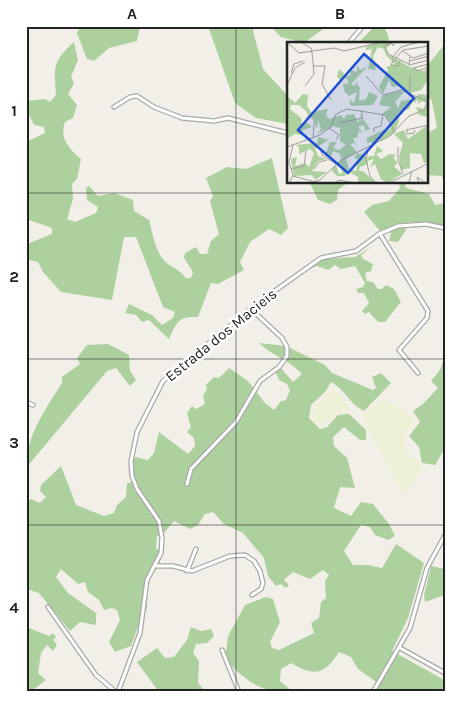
<svg xmlns="http://www.w3.org/2000/svg" width="471" height="718" viewBox="0 0 471 718" font-family="Karla,sans-serif">
  <rect width="100%" height="100%" fill="#f2efe9"/>
  <g fill="#eef0d5">
    <path d="M332 389 341 396 351 411 335 414 322 426 313 421 311 417 315 405Z"/>
    <path d="M381 400 389 401 411 417 413 420 410 429 404 435V446L410 458H416L421 469 411 488 402 492 366 424 364 414Z"/>
  </g>
  <g fill="#add19e">
    <path d="M80 26H140L137 41 109 48 94 61 87 59 77 33Z"/>
    <path d="M208 26H255L253 31 263 69 288 96V124L256 118 235 103Z"/>
    <path d="M270 26H327L304 43 281 37Z"/>
    <path d="M375 26H384L389 38 387 44H357Z"/>
    <path d="M74 42 78 60 71 77 74 83 68 94 77 105 73 118 65 122C59 138 69 149 81 159L77 179 72 184 73 199 67 219 75 222 96 213 98 207 87 200 86 188 89 186 98 196 114 193 133 200 134 211 149 220C153 235 156 258 171 266 178 270 181 272 186 278H191L193 272 184 258 185 253 196 247 200 254H207L211 241 219 234 210 201 213 196 206 178 227 167 246 169 272 158 288 228 281 235 269 229 250 242 240 262 244 270 218 284 211 283 198 317C178 316 177 322 169 339L149 320 142 322 136 315 125 313 129 304 152 315 162 325 173 318 175 312 163 307 136 237H124L112 300 61 292 43 272 38 262 29 260 27 244 52 234V228L26 219 28 173 26 142 45 133 44 127 34 125 26 109V101L45 99 50 102 56 95C54 67 52 62 74 42Z"/>
    <path d="M445 44V186L442 176 427 175V133L437 128 432 101 427 95V66Z"/>
    <path d="M310 183H347L338 190 337 200 330 204 318 200Z"/>
    <path d="M399 183H405L406 188 429 194 435 205 445 203V226L425 222 403 223 406 230 398 242 389 241 391 233 388 230H379L364 212 372 205 389 201 400 188Z"/>
    <path d="M373 246 361 255 363 259 373 264 371 271 365 273 367 281 373 282 378 289H382L386 285 394 289 401 302 385 322H378L369 312 365 314 362 311 369 303 364 293H358L356 289 363 287 365 283 355 266 341 269 335 265 328 270 317 266 309 269 324 259 355 257Z"/>
    <path d="M259 343 286 346 325 365 332 373 373 390 376 388 372 377 381 373 391 383 364 411C350 405 345 389 331 382L325 392 311 405 309 418 320 429 327 427 338 415 349 414 366 430V440H360L344 427 333 437 334 446 347 458 355 488 340 487 334 508 351 516 361 502 373 504 389 524 395 536 388 540 375 535 370 527 361 525 344 551 353 565H368L382 568 396 544 424 563 408 618 392 651 439 677 445 681V692H375L379 684 358 669 351 657 339 652C324 676 314 676 291 663L281 669 280 681 293 692C258 692 250 683 225 660L228 636 245 605 266 597 273 599 280 622 270 642 272 648 279 650 314 633 311 623 319 618 321 602 326 598 325 581 329 575 323 570 310 579 293 572 284 580 289 585 286 588 281 584 276 586 268 576 264 558 243 533 224 524 213 512 205 514 198 525 190 529 174 521 164 533 157 536 156 549 163 550 159 566 148 579 147 609 141 619 131 646 115 652 109 642 120 620 117 610 112 608 104 610 99 600 88 592 85 582 78 584 61 569 56 577 68 593 96 613V625L80 622 70 631 39 593 26 589V503L31 499 40 503 46 497 40 491 41 485 61 466 76 505 104 516 114 513 117 505 126 497 127 483 133 482 131 465 135 457 148 460 154 453 159 432 188 454 195 446 194 438 187 432 191 427 187 413 192 406 196 409 205 404 203 396 207 389 206 385 214 377 219 378 229 368 248 381 265 403 274 410 281 401 286 400 290 390 287 384 279 380 276 373 281 368 293 382 302 374C288 359 274 357 259 343Z"/>
    <path d="M108 344 129 355 130 371 136 380 130 386 116 368 107 371 26 468C26 436 45 410 62 383V377L80 364 77 358 87 345Z"/>
    <path d="M445 354V448L435 465 422 463 419 447 409 436 420 422 413 411 423 404 438 388 431 381 440 370Z"/>
    <path d="M431 566 445 569V595L425 602 424 595Z"/>
    <path d="M191 627 201 631 211 629 214 636 207 643 196 644 193 653 199 661 198 683 204 690 202 692H159L137 662 157 648 165 658 174 657 187 640Z"/>
    <path d="M29 628 49 636 53 633 56 637 53 640 57 645 53 651 47 645 41 653 38 673 46 680 30 692H26V631Z"/>
  </g>
  <g fill="none" stroke-linecap="round" stroke-linejoin="round">
    <defs>
      <g id="minor">
        <path d="M348 44 363 26"/>
        <path d="M114 107 130 97 137 96 154 107 182 118 214 121 228 118 288 133"/>
        <path d="M380 234 428 311 427 318 399 350 418 373"/>
        <path d="M26 402 33 405"/>
        <path d="M187 484 191 469 236 422 260 381 279 367 287 356V347L282 338 251 309"/>
        <path d="M157 566H173L192 571 230 556 245 555 254 561 260 571 263 583 261 589 252 595"/>
        <path d="M187 571 196 549"/>
        <path d="M48 607 96 675 116 692"/>
        <path d="M400 648 445 673"/>
        <path d="M222 650 239 692"/>
        <path d="M118 692 140 633 147 580 161 553 162 538 159 521 137 489 132 476 131 461 137 432 163 381 255 305 321 258 356 251 379 234 398 226 426 224 445 228"/>
        <path d="M373 692 410 628 427 568 445 535"/>
      </g>
    </defs>
    <use href="#minor" stroke="#a9a9a9" stroke-width="5.5"/>
    <use href="#minor" stroke="#fff" stroke-width="3"/>
  </g>
  <path fill="none" stroke="#222" stroke-width="1" stroke-opacity="0.55" d="M236 26V692M26 193H445M26 359H445M26 525H445"/>
  <g text-anchor="middle" stroke-width="5" stroke-linejoin="round" paint-order="stroke">
    <g font-size="15" fill="#222" stroke="#fff">
      <text transform="translate(221 335) rotate(-39)" y="5">Estrada dos Macieis</text>
    </g>
  </g>
  <g transform="translate(287 42)">
    <rect width="141" height="141" fill="#f2efe9"/>
    <path d="M91 0H107L99 6 100 12 123 25 136 29 141 27V38L134 48 124 51 113 44 105 45 102 38 96 52 92 45 101 28 99 25 108 22 99 13 97 7 91 5 86 14 89 28 81 27 85 7 79 8V5ZM70 23 73 28 81 24 64 42 68 44 69 40 73 46 72 59 79 57 82 50 91 54 86 63 64 64 62 57 67 61 70 50 62 54 57 49 56 42 62 41 59 36 53 38 50 35 52 27 61 35 64 32 61 27 70 30ZM112 49 117 50 108 60 111 66 114 59 125 57 132 52 141 53 140 75 132 73 129 65 138 67 140 61 135 59 131 62V57L127 61 126 58 122 67 111 71 112 80 107 91 94 99 89 98V102L85 105V100L80 101V96L100 86 101 89 105 83 96 71 104 65 92 63 95 54ZM16 52 21 53 20 64 24 70 41 67 39 73 42 77 54 73 57 77 59 73 67 72 71 81 73 77 75 79 73 72 83 87 78 89 77 83 71 85 76 91 72 89 70 96H66L70 105 67 101 63 102 70 110 59 117 62 127 58 134H50L44 128 49 123 52 132 55 131 54 124 50 122 54 119 53 112 46 109 44 115 38 114 43 100H50L46 106 52 108 59 103 53 99V86L46 84 30 92 34 87 31 78 30 87 25 76H17L21 75 20 70 12 63H4L3 67 14 76 15 85 19 80 25 85 16 88 14 93 8 92 0 97V54L8 61ZM141 83V120L137 121 134 112 123 111V126L114 128 112 115 116 101 107 92 117 88 121 97ZM31 95 42 98 28 106 31 114 39 117 31 119 25 129 40 130 28 138 25 133 7 134 4 117 10 115 8 124 18 121 22 125 27 111 23 107 12 112V105L8 103 30 101ZM90 104 96 109 89 112 94 117 103 112 110 113 106 115 111 121 107 124 115 132 100 141 94 137 88 122 83 125 87 117 80 119 82 114H87ZM71 111 80 115 81 122 73 125 72 129H76L89 141H71V135L62 130V127L69 129 71 118 67 115Z" fill="#add19e"/>
    <path fill="none" stroke="#9f9d99" stroke-width="1" d="M0 0 12 11 47 6 57 9 95 0M14 0 25 7 24 10M106 2 107 4 104 1 98 4 101 12 122 22M116 9 126 16 142 11M123 15 122 23 142 18M105 16 114 5 132 0M107 17 104 23 111 24 113 19M108 17 116 8 142 4M123 19 142 14M27 24H38L35 42 44 58M126 26 131 29 142 25M126 26 142 22M4 31 7 22 16 19M123 33V52M79 34 96 53 114 48 140 59M0 43 8 26 18 20M18 44 27 32 25 10M53 81 75 76V68M42 86 52 93 49 98M120 87V92L127 91 128 88M119 88 142 83M87 90V86L94 84 96 72M26 96 27 81M0 105 33 93 44 85 49 72 60 67 98 73 108 90M111 105V118L116 132M34 108 35 113 49 122M81 108 79 118 83 134 89 141M4 127 17 124 19 109M27 127 32 120 40 118M6 134 28 140M2 141 6 133 2 120 6 103M22 141 33 138 53 119 103 94 122 74 137 68 142 56M48 141 52 138 67 141M102 141 142 121M116 141 122 140 125 129M132 141 130 135 139 141"/>
    <path fill="#1d4ed8" fill-opacity="0.15" stroke="#1d4ed8" stroke-width="2.5" d="M77 12 127 56 61 131 11 88Z"/>
    <rect width="141" height="141" fill="none" stroke="#222" stroke-width="2.5"/>
  </g>
  <rect width="471" height="718" fill="none" stroke="#ffffff" stroke-width="55"/>
  <rect x="28" y="28" width="416" height="662" fill="none" stroke="#222" stroke-width="2"/>
  <g font-size="16" text-anchor="middle" font-weight="bold" fill="#222">
    <text x="132" y="19">A</text>
    <text x="340" y="19">B</text>
    <text x="14" y="116">1</text>
    <text x="14" y="282">2</text>
    <text x="14" y="448">3</text>
    <text x="14" y="613">4</text>
  </g>
</svg>
